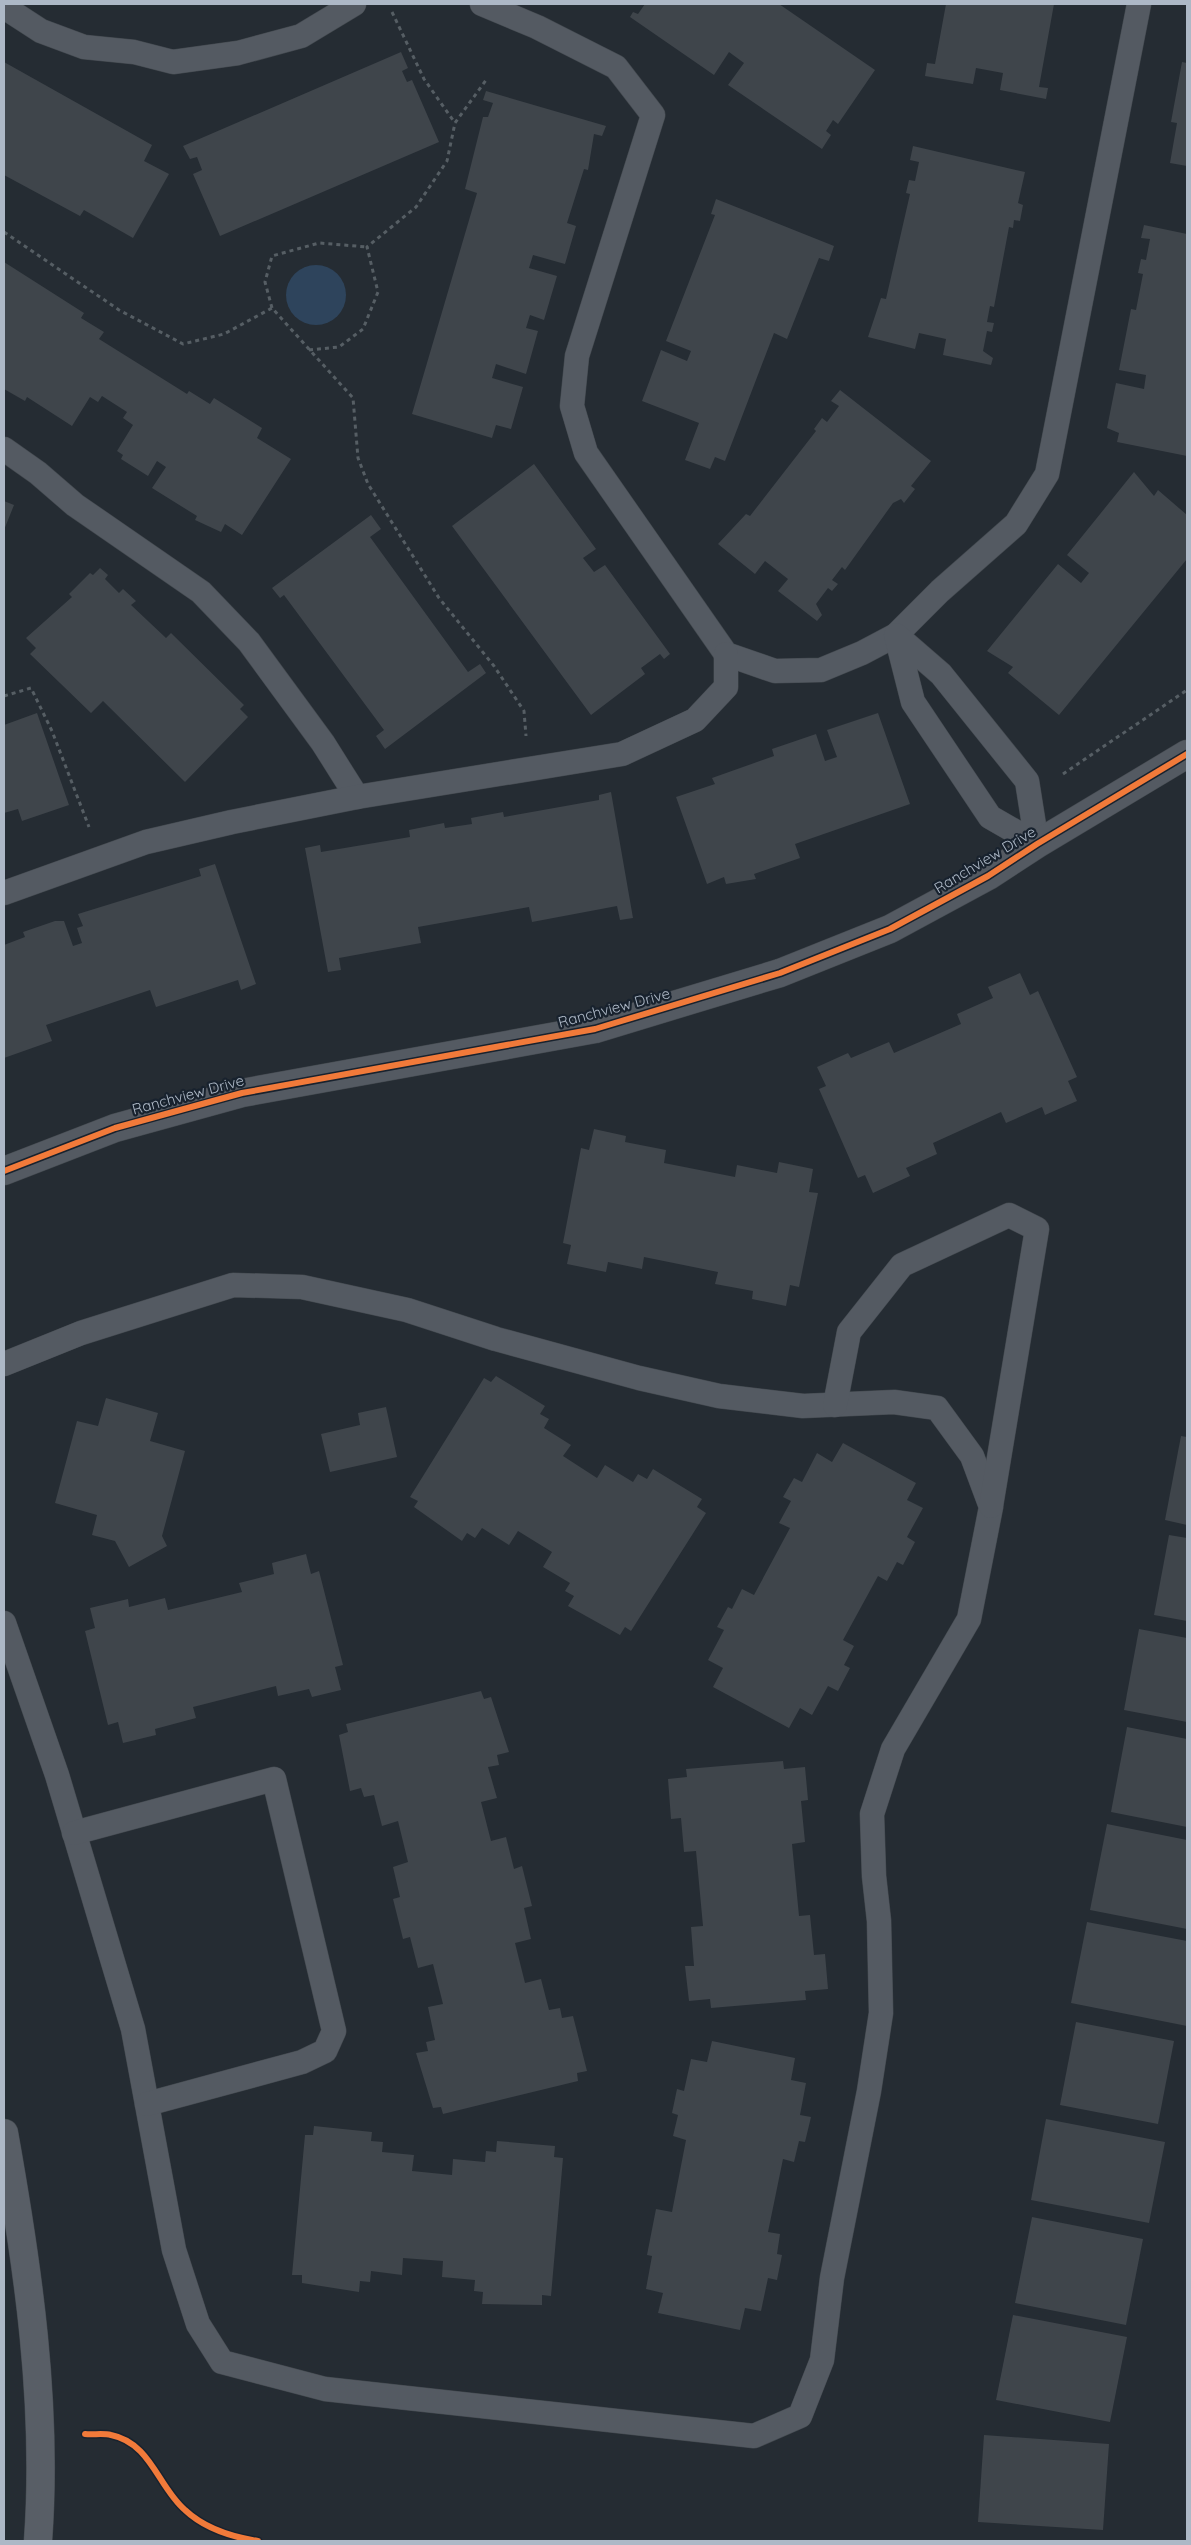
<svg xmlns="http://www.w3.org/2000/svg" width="1191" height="2545" viewBox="0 0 1191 2545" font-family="Quicksand,sans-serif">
  <rect width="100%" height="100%" fill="#252c33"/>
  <circle fill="#2e445c" cx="316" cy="295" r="30"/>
  <g fill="#3f454b">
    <path d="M645 4H779L875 70 838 124 833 120 826 131 831 135 822 149 728 85 744 63 729 52 714 75 630 17 633 12 638 14Z"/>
    <path d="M946 4H1054L1039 87 1048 88 1046 99 1000 90 1003 73 976 68 973 84 925 76 927 63 935 64Z"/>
    <path d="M401 52 408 68 402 71 407 82 412 80 439 142 220 236 193 174 202 170 197 157 190 159 183 146Z"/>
    <path d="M4 62 152 145 144 161 169 174 133 238 84 210 80 216 4 175Z"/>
    <path d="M1182 62 1187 63V166L1170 163 1177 123 1171 122Z"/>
    <path d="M486 91 606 126 602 136 594 134 588 170 584 169 567 223 576 226 565 264 533 255 529 268 557 276 544 320 530 315 526 328 538 331 526 374 496 364 492 378 523 387 511 429 496 425 492 438 412 414 477 193 465 189 483 117H488L493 103 483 100Z"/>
    <path d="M913 146 1025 172 1018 203 1023 205 1020 221 1014 220 1013 228 1009 227 994 307 990 306 987 322 994 323 992 332 987 331 983 351 993 358 991 365 943 355 946 339 919 333 915 349 868 337 881 298 886 299 910 194 906 193 909 180 915 181 919 162 910 160Z"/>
    <path d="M716 199 834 246 829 261 819 258 787 339 774 333 725 461 715 457 710 469 685 460 699 423 642 401 661 350 687 361 691 351 666 341 715 215 711 214Z"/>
    <path d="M1144 225 1187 234V456L1117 442 1119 433 1107 428 1116 383 1144 389 1146 375 1119 370 1131 309 1136 310 1143 274 1138 273 1141 259 1146 260 1150 239 1141 238Z"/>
    <path d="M4 262 84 313 81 318 104 332 99 339 187 394 189 391 210 404 214 398 262 428 257 438 291 459 242 535 225 524 221 532 195 520 197 516 152 488 166 467 157 461 148 476 121 459 123 455 117 451 133 425 123 418 127 412 102 396 98 402 90 397 72 426 27 397 25 401 4 389Z"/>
    <path d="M840 390 931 461 911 486 915 489 904 503 901 499 893 503 845 570 842 567 832 580 838 584 832 591 828 588 816 604 822 615 817 621 778 591 788 579 765 561 755 574 718 544 746 514 750 516 816 431 814 429 822 418 827 422 839 406 831 401Z"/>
    <path d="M534 464 596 549 583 558 594 572 605 565 670 654 664 659 660 654 641 668 645 674 591 715 452 526Z"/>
    <path d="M1134 472 1154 496 1158 490 1187 515V559L1059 715 1008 673 1013 667 987 651 1058 564 1081 583 1089 573 1067 555Z"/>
    <path d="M4 501 14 505 4 530Z"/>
    <path d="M371 515 381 529 370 537 468 672 480 664 486 673 385 749 376 736 384 730 284 595 280 598 272 588Z"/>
    <path d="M100 568 108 575 105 579 119 593 123 589 136 601 131 605 166 638 171 633 244 705 240 709 248 717 185 782 103 701 91 713 30 654 36 648 26 638 72 597 69 594 90 573 93 575Z"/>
    <path d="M37 713 69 805 22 821 18 809 4 813V725Z"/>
    <path d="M878 713 910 804 795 844 800 858 754 874 756 879 726 884 724 877 707 884 676 797 715 784 712 778 774 756 772 749 816 734 825 761 837 757 827 730Z"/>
    <path d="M611 792 633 918 620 920 617 906 532 922 529 907 418 927 421 943 339 958 341 970 328 972 305 848 320 845 321 852 410 837 409 830 444 823 445 828 472 824 471 818 503 812 504 817 599 800V795Z"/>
    <path d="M215 864 256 984 241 990 238 980 156 1007 150 990 46 1025 52 1041 4 1058V945L25 937 23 932 55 921H64L73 946 82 943 77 928 83 926 78 914 201 876 199 869Z"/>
    <path d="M1020 973 1030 995 1038 991 1077 1077 1068 1081 1077 1101 1045 1115 1042 1107 1006 1123 1001 1112 933 1143 937 1154 906 1168 910 1176 873 1193 865 1175 858 1178 819 1089 826 1086 817 1067 848 1053 851 1058 889 1042 894 1053 961 1024 957 1014 993 998 988 987Z"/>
    <path d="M594 1129 626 1136 625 1142 666 1150 664 1163 735 1177 737 1165 777 1173 779 1162 813 1169 809 1192 818 1193 799 1287 790 1285 786 1306 752 1299 753 1291 715 1284 718 1272 644 1257 642 1269 608 1262 606 1272 567 1264 571 1245 563 1243 581 1148 589 1150Z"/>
    <path d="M496 1376 545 1406 540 1414 549 1419 544 1428 571 1445 563 1456 597 1478 605 1465 633 1482 638 1474 647 1479 653 1469 702 1499 697 1507 706 1513 631 1631 625 1627 620 1635 568 1606 574 1596 565 1591 570 1583 543 1567 552 1552 518 1531 509 1545 482 1528 475 1538 467 1533 462 1541 414 1507 418 1501 410 1497 484 1378 491 1382Z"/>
    <path d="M106 1398 158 1413 150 1441 185 1451 162 1536 167 1546 129 1567 115 1541 92 1535 97 1515 55 1503 77 1421 98 1426Z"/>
    <path d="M386 1407 397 1457 330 1472 321 1434 360 1425 358 1413Z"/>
    <path d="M1181 1436 1187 1437V1525L1165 1520Z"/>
    <path d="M843 1443 916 1483 907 1500 923 1508 907 1537 915 1542 903 1565 897 1562 887 1581 878 1576 843 1640 854 1646 844 1665 850 1668 838 1691 828 1686 812 1715 800 1708 789 1728 713 1687 723 1668 708 1660 724 1630 717 1627 728 1607 732 1609 742 1589 754 1595 790 1528 779 1523 791 1501 783 1497 794 1478 802 1482 817 1453 832 1462Z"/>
    <path d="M1169 1535 1187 1538V1621L1154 1615Z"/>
    <path d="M306 1554 311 1574 319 1571 343 1665 335 1667 341 1690 312 1697 309 1689 278 1696 276 1686 193 1707 196 1718 155 1729 156 1735 123 1743 118 1722 108 1725 85 1631 95 1628 90 1608 128 1599 129 1607 165 1598 168 1610 242 1592 239 1583 274 1574 272 1563Z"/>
    <path d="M1139 1629 1187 1638V1722L1124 1710Z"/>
    <path d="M481 1691 484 1699 491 1697 509 1752 497 1755 499 1765 488 1767 497 1798 481 1802 491 1841 506 1837 514 1869 522 1866 532 1906 524 1908 531 1939 515 1943 525 1983 541 1979 549 2010 560 2008 562 2018 573 2016 587 2071 577 2073 578 2081 443 2114 441 2107 433 2108 416 2053 428 2051 426 2042 435 2040 428 2007 443 2004 433 1964 418 1968 410 1937 403 1939 393 1899 400 1897 393 1867 408 1862 398 1821 382 1826 374 1795 364 1797 361 1788 350 1791 339 1735 348 1732 346 1724Z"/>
    <path d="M1127 1727 1187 1739V1827L1111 1812Z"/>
    <path d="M783 1761 784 1769 805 1767 808 1800 801 1801 805 1842 792 1844 799 1916 810 1915 814 1955 825 1954 828 1989 805 1991 806 2000 711 2008 710 1999 689 2001 685 1966H694L691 1927 703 1926 696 1851 684 1852 681 1818 671 1819 668 1779 687 1777 686 1769Z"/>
    <path d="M1107 1824 1187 1840V1929L1090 1910Z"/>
    <path d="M1087 1922 1187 1941V2026L1071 2003Z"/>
    <path d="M1076 2022 1174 2041 1158 2124 1060 2105Z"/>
    <path d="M712 2041 795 2058 791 2080 806 2083 800 2115 811 2117 805 2142 799 2141 794 2162 783 2159 768 2232 780 2234 777 2254 782 2255 777 2280 768 2278 761 2311 745 2308 740 2330 658 2313 663 2293 646 2289 652 2256 647 2255 656 2209 672 2212 686 2140 673 2136 678 2115 672 2113 677 2089 684 2091 691 2059 707 2062Z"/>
    <path d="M1046 2119 1165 2142 1149 2223 1031 2200Z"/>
    <path d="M314 2126 372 2132 371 2141 383 2142 382 2152 414 2155 412 2171 452 2175 453 2159 485 2162 486 2151 496 2152 497 2141 555 2146 554 2157 563 2158 551 2296 542 2295V2305L482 2304 483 2292 474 2291 475 2280 442 2277 443 2261 403 2258 402 2275 371 2271 370 2282 360 2281 359 2292 302 2283V2275H292L305 2135H313Z"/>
    <path d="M1032 2217 1143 2239 1126 2325 1015 2303Z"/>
    <path d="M1013 2315 1127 2337 1110 2422 996 2400Z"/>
    <path d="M984 2435 1109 2444 1103 2530 978 2522Z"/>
  </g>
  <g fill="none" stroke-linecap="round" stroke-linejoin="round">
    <defs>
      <g id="service">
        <path d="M482 4 537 27 616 67 653 115 577 356 572 406 586 453 726 654 775 671 821 670 862 653 896 635 940 591 1016 524 1047 474 1139 4"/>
        <path d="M4 7 41 31 84 47 134 52 173 62 238 53 301 36 354 4"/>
        <path d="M4 449 38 473 75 505 201 592 249 642 323 743 357 797"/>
        <path d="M896 635 941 674 1027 781 1037 844 990 817 913 702Z"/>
        <path d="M4 893 146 842 232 822 357 797 622 754 695 720 726 687V654"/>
        <path d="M4 1364 81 1333 233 1285 302 1287 407 1310 496 1339 639 1378 719 1396 803 1406 894 1402 937 1408 972 1456 991 1507 969 1619 893 1749 872 1814 874 1876 879 1921 881 2013 869 2091 832 2278 822 2360 800 2416 754 2436 325 2389 222 2362 198 2324 174 2250 133 2029 57 1775 4 1623"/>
        <path d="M835 1405 849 1332 902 1265 1009 1215 1037 1229 991 1506"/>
        <path d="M74 1833 274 1779 334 2031 325 2051 302 2062 147 2104"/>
      </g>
      <path id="tertiary" d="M4 1171 115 1128 242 1093 595 1029 780 973 890 929 988 876 1037 844 1187 754"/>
      <path id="secondary" d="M4 2133C28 2267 48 2405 38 2541"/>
    </defs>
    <use href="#service" stroke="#42484e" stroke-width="25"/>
    <use href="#tertiary" stroke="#42484e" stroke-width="29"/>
    <use href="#secondary" stroke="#42484e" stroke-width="29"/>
    <g stroke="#565e64" stroke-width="3" stroke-dasharray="4 4" stroke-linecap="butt">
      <path d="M392 12 424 79 455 123"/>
      <path d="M4 232 119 310 183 344 224 334 272 308 353 398 358 458 368 484 439 598 494 666 524 711 526 736"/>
      <path d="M272 308 265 282 272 256 319 243 367 247"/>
      <path d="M309 350 339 347 363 329 378 292 367 247 416 207 447 161 455 123 486 80"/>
      <path d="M4 696 31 688 52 731 89 827"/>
      <path d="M1063 774 1187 690"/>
    </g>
    <use href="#service" stroke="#545a62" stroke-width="24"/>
    <use href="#tertiary" stroke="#545a62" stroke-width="28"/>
    <use href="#secondary" stroke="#585e66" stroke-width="28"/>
    <defs>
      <g id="cycleway">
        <path d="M4 1171 115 1128 242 1093 595 1029 780 973 890 929 988 876 1037 844 1187 754"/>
        <path d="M85 2434C93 2435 103 2433 111 2435 151 2443 158 2487 185 2510 204 2528 232 2537 258 2541"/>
      </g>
    </defs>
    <use href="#cycleway" stroke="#18222e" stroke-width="9"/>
    <use href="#cycleway" stroke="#f17a3a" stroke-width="6"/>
  </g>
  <g text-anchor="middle" stroke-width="4.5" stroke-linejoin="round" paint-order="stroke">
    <g font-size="15" fill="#adb8c6" stroke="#18222e">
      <text transform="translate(985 860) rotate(-31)" y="5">Ranchview Drive</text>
      <text transform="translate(614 1008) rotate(-15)" y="5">Ranchview Drive</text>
      <text transform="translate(188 1095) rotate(-15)" y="5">Ranchview Drive</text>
    </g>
  </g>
  <rect width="1191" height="2545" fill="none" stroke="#adb8c6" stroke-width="10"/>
</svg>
